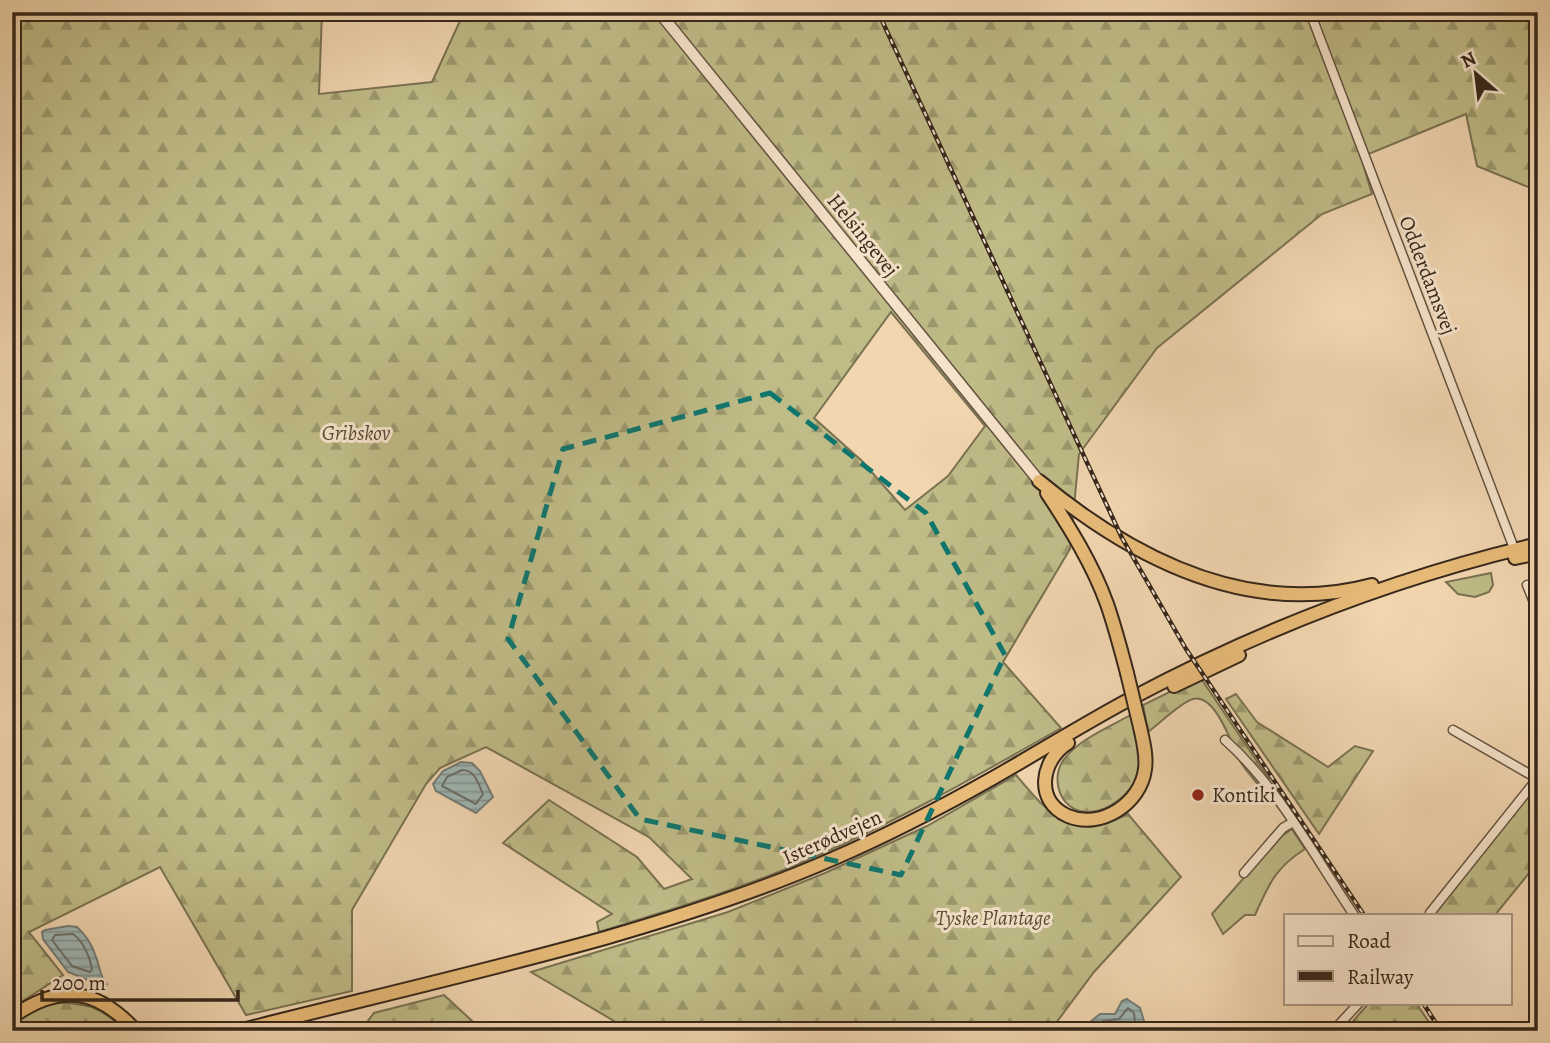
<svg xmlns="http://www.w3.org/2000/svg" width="1550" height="1043" viewBox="0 0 1550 1043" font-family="Alegreya,serif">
  <defs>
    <pattern id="forest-firs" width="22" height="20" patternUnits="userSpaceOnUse" patternTransform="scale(1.75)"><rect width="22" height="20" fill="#bfbc88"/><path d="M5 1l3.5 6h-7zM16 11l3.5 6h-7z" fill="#9c996e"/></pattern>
    <pattern id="water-rules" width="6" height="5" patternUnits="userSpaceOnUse" patternTransform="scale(1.75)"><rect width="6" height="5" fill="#9eb7b5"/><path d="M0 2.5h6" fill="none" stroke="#829592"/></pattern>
  </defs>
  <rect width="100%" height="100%" fill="#f1d6b0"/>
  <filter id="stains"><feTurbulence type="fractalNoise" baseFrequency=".00286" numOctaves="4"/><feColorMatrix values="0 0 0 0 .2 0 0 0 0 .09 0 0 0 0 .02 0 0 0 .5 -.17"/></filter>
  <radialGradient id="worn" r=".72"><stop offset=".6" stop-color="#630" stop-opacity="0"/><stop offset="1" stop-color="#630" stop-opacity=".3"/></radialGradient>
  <g fill="#bfbc88" stroke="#7a7252" stroke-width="2">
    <path d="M1491 573 1493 585 1489 592 1475 597 1458 594 1446 582Z"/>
    <path d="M1292 829 1305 849C1275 868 1269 884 1255 915H1245L1223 934 1212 914 1280 837Z"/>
  </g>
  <g fill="url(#forest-firs)" stroke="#7a7252" stroke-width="2" fill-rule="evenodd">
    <path d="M12 12H322L319 94 432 82 464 12H1538V191L1477 166 1466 114 1361 157 1372 194 1322 214 1157 348 1079 454 1070 549 1003 662 1061 728C972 779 882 830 786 869 725 894 662 912 599 932L597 922 612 914 503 843 549 800 637 857 664 889 692 879 649 837 486 747 440 768 426 784 352 910V991L246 1015 160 867 29 932 63 975 12 1008ZM891 312 985 426 948 476 905 510 862 461 814 418Z"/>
    <path d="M1200 677 1269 779 1261 788C1254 779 1245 770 1240 761 1232 746 1216 693 1193 699 1181 702 1159 724 1148 732L1143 705Z"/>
    <path d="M1236 694 1257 722 1328 767 1355 746 1373 751 1319 834 1226 699Z"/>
    <path d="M1132 714C1136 731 1143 749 1140 767 1135 792 1106 817 1080 811 1057 805 1051 774 1065 758 1081 738 1110 727 1132 714Z"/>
    <path d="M1016 775C1051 817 1072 841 1128 814L1181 877 1094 972 1050 1031H631L531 972 728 912 825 873 927 826Z"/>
    <path d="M1534 787H1538V862L1495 915H1434Z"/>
    <path d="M444 995 483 1031H360L374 1013Z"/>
    <path d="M53 1002C85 1004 102 1005 124 1031H12V1026L31 1011Z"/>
    <path d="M1369 1003H1416L1435 1031H1349L1347 1028Z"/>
  </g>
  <g fill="url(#water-rules)" stroke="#747d77" stroke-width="2">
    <path d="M461 762 472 763 480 771 493 797 476 813 436 791 433 784 443 771Z"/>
    <path d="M68 926 77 927C86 935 92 945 96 957 100 966 99 976 107 984L105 987 68 972 43 939 42 932 45 930Z"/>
    <path d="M1127 999 1140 1008 1144 1021 1143 1031H1079L1100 1014H1115L1122 1001Z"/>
  </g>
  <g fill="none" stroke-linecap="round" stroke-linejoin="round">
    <g stroke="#6a6f68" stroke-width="2">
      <path d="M462 770C475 770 478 783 483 794L476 804 442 786 447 777Z"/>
      <path d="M73 934C83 941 90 957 92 969L90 972 72 966 52 940 55 935Z"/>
      <path d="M1090 1031 1103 1021 1119 1019 1128 1008 1134 1013 1136 1031"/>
    </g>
    <defs>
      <g id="minor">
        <path d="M377 12V16"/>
        <path d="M1310 12 1515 551"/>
        <path d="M1527 585 1538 612"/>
        <path d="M1453 730 1538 779"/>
        <path d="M1225 740C1279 788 1314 856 1354 915"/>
        <path d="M1244 873 1283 828 1293 822"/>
        <path d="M1430 913 1537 779"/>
        <path d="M1333 1031 1359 1003"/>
      </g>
      <path id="tertiary" d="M659 12 1039 481"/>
      <g id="trunk">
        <path d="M1039 481C1133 559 1248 618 1372 585"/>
        <path d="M1047 493C1070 528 1093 565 1107 604 1115 627 1121 650 1127 673"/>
        <path d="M1515 558 1538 553"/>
        <path d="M1174 686 1239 655"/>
        <path d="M1068 743C1041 760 1034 801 1068 816 1101 830 1141 803 1145 769 1147 755 1143 741 1140 727"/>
        <path d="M12 1017C60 983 97 988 136 1031"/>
        <path d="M238 1031C360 1000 483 972 605 938 681 916 757 892 830 860 886 836 940 808 993 778 1039 752 1085 723 1132 698 1260 630 1397 577 1538 544"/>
      </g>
    </defs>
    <use href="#minor" stroke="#655340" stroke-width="11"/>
    <use href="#tertiary" stroke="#655340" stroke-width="13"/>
    <use href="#trunk" stroke="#36271b" stroke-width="16"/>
    <use href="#minor" stroke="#f6e4cc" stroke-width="8"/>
    <use href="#tertiary" stroke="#f6e4cc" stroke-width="10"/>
    <use href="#trunk" stroke="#e8bb78" stroke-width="12"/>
    <defs>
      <g id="rail">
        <path d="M878 12 1122 538 1186 649 1364 915"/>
        <path d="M1423 1003 1441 1031"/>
      </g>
    </defs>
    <use href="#rail" stroke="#36271b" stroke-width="4.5"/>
    <use href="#rail" stroke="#f6e4cc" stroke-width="2" stroke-dasharray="5" stroke-linecap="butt"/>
    <defs>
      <path id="trunk-bridge" d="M1127 673 1140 727"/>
    </defs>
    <use href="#trunk-bridge" stroke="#36271b" stroke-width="16" stroke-linecap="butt"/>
    <use href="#trunk-bridge" stroke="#e8bb78" stroke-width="12"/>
  </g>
  <path fill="none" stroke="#0f766e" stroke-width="5" stroke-dasharray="14 9" stroke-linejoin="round" d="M770 393 926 513 1005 655 901 875 640 819 508 639 563 449Z"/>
  <circle fill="#8f2418" stroke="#f6e4cc" stroke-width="2.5" cx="1198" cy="795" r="7"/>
  <g text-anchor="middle" stroke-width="6" stroke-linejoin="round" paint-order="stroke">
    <g font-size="21" fill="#36271b" stroke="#f6e4cc">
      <text transform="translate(863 235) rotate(51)" y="7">Helsingevej</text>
      <text transform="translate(1428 275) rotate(69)" y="7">Odderdamsvej</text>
      <text transform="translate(832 837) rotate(-24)" y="7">Isterødvejen</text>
    </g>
    <g font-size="21" font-style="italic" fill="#584c36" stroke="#f6e4cc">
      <text x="356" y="440">Gribskov</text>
      <text x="993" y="925">Tyske Plantage</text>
    </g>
    <g font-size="21" fill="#36271b" stroke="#f6e4cc" text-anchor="start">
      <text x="1212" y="802">Kontiki</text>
    </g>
  </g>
  <rect width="1550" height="1043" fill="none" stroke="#f1d6b0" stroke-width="42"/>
  <rect x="14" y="14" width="1522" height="1015" fill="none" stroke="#36271b" stroke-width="3.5"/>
  <rect x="21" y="21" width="1508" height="1001" fill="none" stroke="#36271b" stroke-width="2"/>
  <rect x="1284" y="914" width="228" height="91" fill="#f6e4cc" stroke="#a99885" stroke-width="2"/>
  <rect x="1298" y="936" width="35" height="10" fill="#f6e4cc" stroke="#a99885" stroke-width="2"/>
  <text x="1347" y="948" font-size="21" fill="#36271b">Road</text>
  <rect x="1298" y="971" width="35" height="10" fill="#36271b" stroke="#a99885" stroke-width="2"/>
  <text x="1347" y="984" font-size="21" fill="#36271b">Railway</text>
  <g transform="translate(1476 74) rotate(332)" stroke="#f6e4cc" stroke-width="5" paint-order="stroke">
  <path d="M0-5L12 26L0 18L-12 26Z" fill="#36271b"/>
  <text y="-10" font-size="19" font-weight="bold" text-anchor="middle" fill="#36271b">N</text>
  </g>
  <path d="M42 990v10h196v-10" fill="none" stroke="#36271b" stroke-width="3.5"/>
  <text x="52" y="990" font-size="21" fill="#36271b" stroke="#f6e4cc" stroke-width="5" paint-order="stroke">200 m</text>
  <rect width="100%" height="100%" filter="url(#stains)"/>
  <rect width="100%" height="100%" fill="url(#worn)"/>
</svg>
